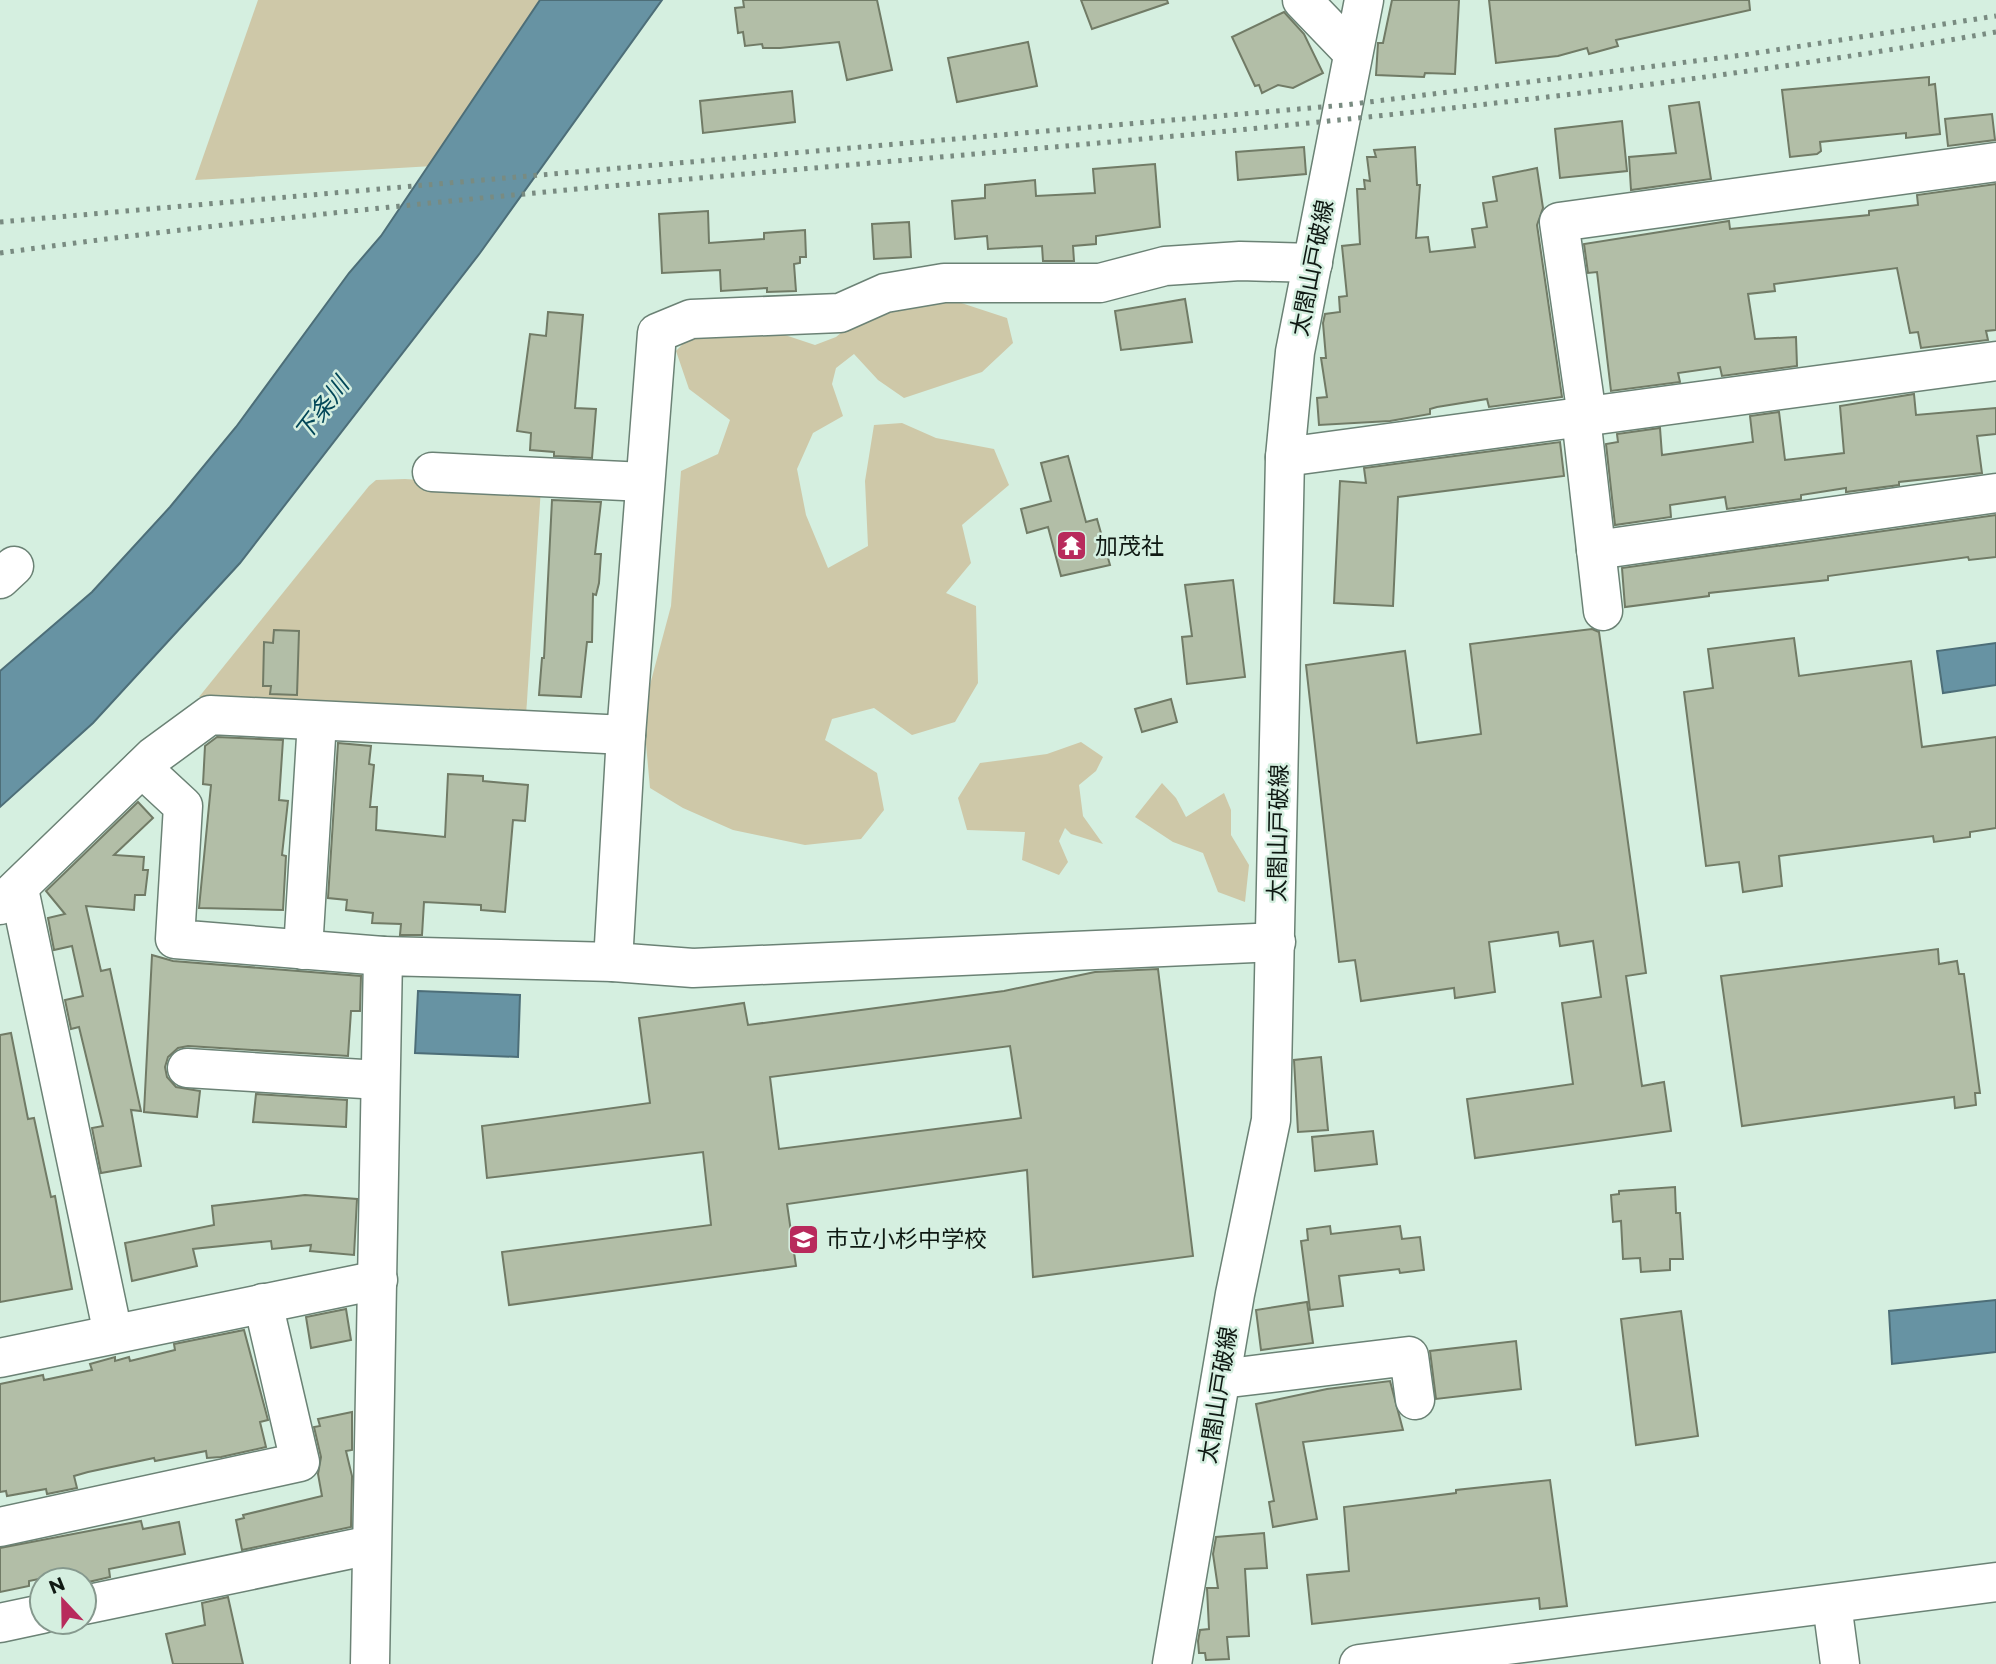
<svg xmlns="http://www.w3.org/2000/svg" width="1996" height="1664" viewBox="0 0 1996 1664" font-family="Montserrat,'Noto Sans JP',sans-serif">
  <rect width="100%" height="100%" fill="#d5efe0"/>
  <g fill="#cec8a8">
    <path d="M258 0H571L450 165 195 180Z"/>
    <path d="M937 295 1007 318 1013 343 982 372 904 398 878 380 854 354 836 368 832 384 843 416 813 433 797 469 806 515 828 568 868 546 865 481 874 425 902 423 936 438 994 449 1009 485 962 525 971 563 946 593 976 606 978 683 955 722 912 735 874 708 832 719 825 740 877 773 884 810 861 839 805 845 733 830 683 808 650 788 643 711 671 606 681 471 718 454 730 420 689 389 676 351 698 328H764L815 345 836 337 869 310Z"/>
    <path d="M405 479 541 488 526 716 199 697 369 486 376 480Z"/>
    <path d="M1081 742 1103 757 1096 771 1079 785 1083 816 1103 844 1071 834 1065 828 1059 841 1068 862 1059 875 1022 860 1025 832 967 830 958 798 980 763 1047 754Z"/>
    <path d="M1162 783 1176 798 1186 817 1224 793 1231 810V835L1249 865 1245 902 1218 892 1203 853 1173 842 1135 817Z"/>
  </g>
  <g fill="#6793a3" stroke="#4d6e78" stroke-width="2">
    <path d="M540 0H662L480 253 240 563 93 723 0 807V671L92 592 170 507 236 427 349 273 381 236Z"/>
    <path d="M1996 643V685L1943 693 1937 651Z"/>
    <path d="M418 991 520 995 518 1057 415 1053Z"/>
    <path d="M1996 1300V1352L1892 1364 1889 1311Z"/>
  </g>
  <g fill="#b2bea7" stroke="#717b66" stroke-width="2" fill-rule="evenodd">
    <path d="M743 0H877L892 70 847 80 839 42 780 48H763L762 44 745 46 743 32 738 33 735 8 744 7Z"/>
    <path d="M1081 0H1167L1168 3 1092 29Z"/>
    <path d="M1392 0H1459L1455 74 1425 73 1424 77 1376 75 1378 43H1383Z"/>
    <path d="M1489 0H1749L1750 10 1616 40 1618 46 1589 54 1587 48 1558 56 1496 63Z"/>
    <path d="M1284 12 1304 34 1323 73 1293 88 1278 85 1262 93 1259 85 1255 86 1232 37Z"/>
    <path d="M1028 42 1037 86 957 102 948 58Z"/>
    <path d="M1929 77V85L1935 84 1940 134 1906 138V133L1820 142 1821 151 1817 154 1790 157 1782 90Z"/>
    <path d="M792 91 795 122 703 133 700 101Z"/>
    <path d="M1699 102 1711 179 1631 190 1629 157 1676 153 1669 106Z"/>
    <path d="M1992 114 1995 140 1948 146 1945 119Z"/>
    <path d="M1622 121 1627 171 1560 178 1555 129Z"/>
    <path d="M1304 147 1306 174 1238 180 1236 152Z"/>
    <path d="M1415 147 1417 185H1420L1416 238 1428 237 1430 252 1475 247 1472 229 1487 227 1483 203 1497 201 1493 177 1537 168 1543 208 1537 225 1562 397 1489 407 1487 399 1437 407 1430 409V414L1390 421 1319 425 1317 398 1327 397 1321 358H1326L1323 323 1325 314 1340 312 1339 297 1347 296 1342 246 1360 244 1357 189H1365L1364 180 1370 181 1367 157H1376L1374 150Z"/>
    <path d="M1155 164 1160 227 1096 236V244L1073 246 1074 261H1043L1042 246 988 249 987 236 955 239 952 201 985 198V185L1035 180 1036 196 1095 193 1093 169Z"/>
    <path d="M1996 184V330L1986 331 1988 340 1921 348 1918 332 1910 333 1897 268 1774 284 1775 291 1748 294 1755 339 1796 337 1797 366 1722 376 1720 367 1678 373 1680 382 1611 391 1597 272 1588 273 1584 244 1729 221 1730 229 1869 215V211L1918 205 1917 195Z"/>
    <path d="M708 211 709 243 764 239V233L805 230 806 257H800V263L794 264 796 291 767 292V288L721 291 720 270 662 273 659 214Z"/>
    <path d="M909 222 911 257 874 259 872 224Z"/>
    <path d="M1185 299 1192 342 1121 350 1115 311Z"/>
    <path d="M548 312 583 315 575 408 596 409 592 458 554 456V452L530 450 531 433 517 431 530 334 546 336Z"/>
    <path d="M1914 394 1916 415 1996 408V434L1977 436 1982 473 1899 482V485L1846 492V488L1801 495V499L1727 509 1725 497 1670 505 1671 517 1615 525 1606 444 1618 442 1617 434 1660 428 1662 455 1753 442 1750 416 1779 412 1785 460 1844 453 1840 406Z"/>
    <path d="M1560 442 1564 476 1398 497 1393 606 1334 603 1340 481 1366 483 1364 468Z"/>
    <path d="M1068 456 1086 522 1097 519 1110 565 1061 576 1048 527 1027 533 1021 509 1051 501 1041 463Z"/>
    <path d="M552 500 601 502 595 554H601L599 583 596 595 593 594 592 642H587L581 697 539 695 542 658H544Z"/>
    <path d="M1996 515V557L1969 560 1968 557 1828 576V580L1709 593V596L1625 607 1622 568Z"/>
    <path d="M1233 580 1245 677 1187 684 1182 637 1192 636 1185 585Z"/>
    <path d="M1592 629 1599 632 1646 973 1626 976 1642 1086 1664 1082 1671 1131 1475 1158 1467 1099 1573 1084 1562 1003 1601 997 1593 941 1560 946 1558 932 1489 942 1495 992 1455 998 1454 988 1361 1001 1355 960 1339 962 1306 665 1405 651 1417 743 1481 734 1470 644Z"/>
    <path d="M274 630 299 631 297 695 270 694 271 686H263L264 642 273 643Z"/>
    <path d="M1794 638 1799 676 1911 661 1922 747 1996 737V828L1970 832V837L1934 842 1933 836 1779 856 1782 886 1743 892 1739 862 1706 866 1684 692 1713 688 1708 649Z"/>
    <path d="M1171 699 1177 722 1142 732 1135 709Z"/>
    <path d="M217 737 283 740 279 800 288 801 282 855 286 856 283 910 199 908 211 785 203 784 205 746Z"/>
    <path d="M338 743 371 746 369 764 374 765 370 807H377L376 830 445 837 448 774 483 776V781L528 785 525 821 513 820 505 912 481 910V905L424 902 422 935H400L401 924 372 923 373 913 346 910 347 900 328 898Z"/>
    <path d="M138 802 153 818 114 855 144 857 143 870H148L145 895H135L134 910 86 906 101 971 110 969 141 1111 131 1110 141 1166 101 1173 92 1128 103 1126 79 1027 71 1029 65 1000 83 996 72 946 54 950 48 918 65 914 46 891Z"/>
    <path d="M1938 949 1939 964 1957 961 1959 974H1964L1980 1093H1975L1976 1105 1955 1108 1954 1097 1742 1126 1721 976Z"/>
    <path d="M152 955 173 961 361 976 360 1011H351L348 1056 188 1046 178 1048 168 1057 165 1067 167 1077 176 1087 200 1091 197 1117 144 1112Z"/>
    <path d="M1158 969 1193 1256 1033 1277 1027 1170 787 1204 796 1266 509 1305 502 1252 711 1225 703 1152 487 1178 482 1126 650 1103 639 1018 744 1003 748 1025 1004 991 1095 972ZM1010 1046 1021 1118 779 1149 770 1077Z"/>
    <path d="M11 1033 28 1119 34 1118 51 1197 55 1196 72 1289 0 1302V1035Z"/>
    <path d="M1321 1057 1328 1130 1298 1132 1294 1060Z"/>
    <path d="M256 1094 347 1100 346 1127 253 1122Z"/>
    <path d="M1373 1131 1377 1164 1315 1171 1312 1137Z"/>
    <path d="M1675 1187 1676 1213H1680L1683 1259H1670V1270L1641 1272 1640 1258 1623 1259 1621 1221 1613 1222 1611 1195 1619 1194V1191Z"/>
    <path d="M305 1195 357 1199 354 1255 310 1251 311 1245 272 1249 271 1241 193 1249 197 1266 132 1281 125 1243 214 1225 212 1206Z"/>
    <path d="M1330 1226 1331 1234 1400 1226 1402 1239 1420 1237 1424 1270 1400 1273 1399 1269 1339 1276 1343 1306 1310 1310 1301 1241 1308 1240 1307 1229Z"/>
    <path d="M1307 1302 1313 1343 1261 1350 1256 1310Z"/>
    <path d="M346 1309 351 1340 311 1348 306 1317Z"/>
    <path d="M1681 1311 1698 1436 1636 1445 1621 1319Z"/>
    <path d="M244 1330 268 1420 260 1422 266 1447 221 1457 207 1458 206 1451 155 1461 154 1458 88 1472 74 1476 77 1488 47 1494 46 1489 7 1496 6 1491 0 1492V1384L43 1375 44 1380 92 1370 90 1364 115 1357V1361L129 1357 130 1361 175 1350 174 1344Z"/>
    <path d="M1516 1341 1521 1389 1436 1399 1430 1351Z"/>
    <path d="M1390 1381 1403 1430 1303 1442 1317 1519 1273 1527 1269 1502 1274 1501 1256 1404 1327 1389Z"/>
    <path d="M352 1412V1450L346 1451 352 1476 351 1527 242 1550 236 1520 244 1518 243 1515 322 1496 318 1474 321 1457 314 1427 320 1426 318 1419Z"/>
    <path d="M1550 1480 1567 1606 1540 1609 1539 1598 1312 1624 1307 1575 1349 1571 1344 1507 1456 1493V1490Z"/>
    <path d="M141 1521 143 1529 179 1522 185 1554 109 1569 110 1577 84 1583 79 1575 73 1576 72 1572 29 1581V1586L0 1592V1548Z"/>
    <path d="M1264 1533 1267 1568 1245 1569 1249 1636 1227 1637 1229 1659 1206 1660 1205 1653H1199L1198 1641 1200 1630 1209 1629 1207 1588H1218L1213 1554 1216 1537Z"/>
    <path d="M228 1597 243 1664H173L166 1634 205 1625 202 1603Z"/>
  </g>
  <g fill="none" stroke-linecap="round" stroke-linejoin="round">
    <defs>
      <g id="minor">
        <path d="M1302 0 1353 53"/>
        <path d="M1587 416 1559 222 1996 162"/>
        <path d="M1581 417 1603 611"/>
        <path d="M1285 457 1996 361"/>
        <path d="M432 472 645 482"/>
        <path d="M1596 550 1996 493"/>
        <path d="M0 579 14 566"/>
        <path d="M142 768 183 806 175 939 383 956"/>
        <path d="M19 889 113 1334"/>
        <path d="M0 905 154 756 210 715 626 735 657 333 691 319 840 313 885 293 944 283H1100L1165 266 1240 261 1313 263"/>
        <path d="M303 950 317 721"/>
        <path d="M613 962 626 735"/>
        <path d="M187 1068 379 1080"/>
        <path d="M0 1358 378 1280"/>
        <path d="M1221 1379 1409 1356 1415 1400"/>
        <path d="M0 1527 300 1462 263 1303"/>
        <path d="M1832 1604 1840 1664"/>
        <path d="M84 1605 371 1545"/>
        <path d="M0 1623 42 1614"/>
        <path d="M370 1664 383 956 613 962 693 968 1276 942"/>
        <path d="M1359 1664 1996 1582"/>
      </g>
      <path id="major" d="M1172 1664 1235 1294 1271 1120 1285 457 1295 352 1364 0"/>
    </defs>
    <use href="#minor" stroke="#6b8275" stroke-width="41"/>
    <use href="#major" stroke="#6b8275" stroke-width="41"/>
    <use href="#minor" stroke="#fff" stroke-width="38"/>
    <use href="#major" stroke="#fff" stroke-width="38"/>
    <g stroke="#798b81" stroke-width="5" stroke-dasharray="3.5 7" stroke-linecap="butt">
      <path d="M0 222 1345 105 1743 55 1996 16"/>
      <path d="M0 253C663 162 1336 148 1996 32"/>
    </g>
  </g>
  <defs>
    <symbol id="temple-square" viewBox="-11 -11 22 22"><rect x="-9" y="-9" width="18" height="18" rx="4" fill="#b82a5c" stroke="#d5efe0"/><path d="M0-6L5-2H3V0L6.5 2.5H4V6H1.5V3h-3V6H-4V2.5H-6.5L-3 0V-2H-5Z" fill="#fff"/></symbol>
    <symbol id="school-square" viewBox="-11 -11 22 22"><rect x="-9" y="-9" width="18" height="18" rx="4" fill="#b82a5c" stroke="#d5efe0"/><path d="M0-5L7-2L0 1L-7-2ZM-4 1L0 2.5L4 1V4Q0 6-4 4Z" fill="#fff"/></symbol>
  </defs>
  <g fill-rule="evenodd">
    <use href="#temple-square" x="1054" y="528" width="35" height="35"/>
    <use href="#school-square" x="786" y="1222" width="35" height="35"/>
  </g>
  <g text-anchor="middle" stroke-width="5" stroke-linejoin="round" paint-order="stroke">
    <g font-size="23" fill="#0f1913" stroke="#d5efe0">
      <text transform="translate(1312 268) rotate(-79)" y="8">太閤山戸破線</text>
      <text transform="translate(1278 833) rotate(-89)" y="8">太閤山戸破線</text>
      <text transform="translate(1218 1395) rotate(-81)" y="8">太閤山戸破線</text>
    </g>
    <g font-size="23" fill="#0f1913" stroke="#d5efe0" text-anchor="start">
      <text x="1095" y="554">加茂社</text>
      <text x="826" y="1247">市立小杉中学校</text>
    </g>
    <g font-size="24" font-style="italic" fill="#024658" stroke="#d5efe0">
      <text transform="translate(322 409) rotate(-53)" y="8">下条川</text>
    </g>
  </g>
  <g transform="translate(63 1601) rotate(338)"><circle r="33" fill="#d5efe0" stroke="#86998e" stroke-width="2"/>
  <path d="M0-5L12 26L0 18L-12 26Z" fill="#b82a5c"/>
  <text y="-10" font-size="19" font-weight="bold" text-anchor="middle" fill="#0f1913">N</text>
  </g>
</svg>
